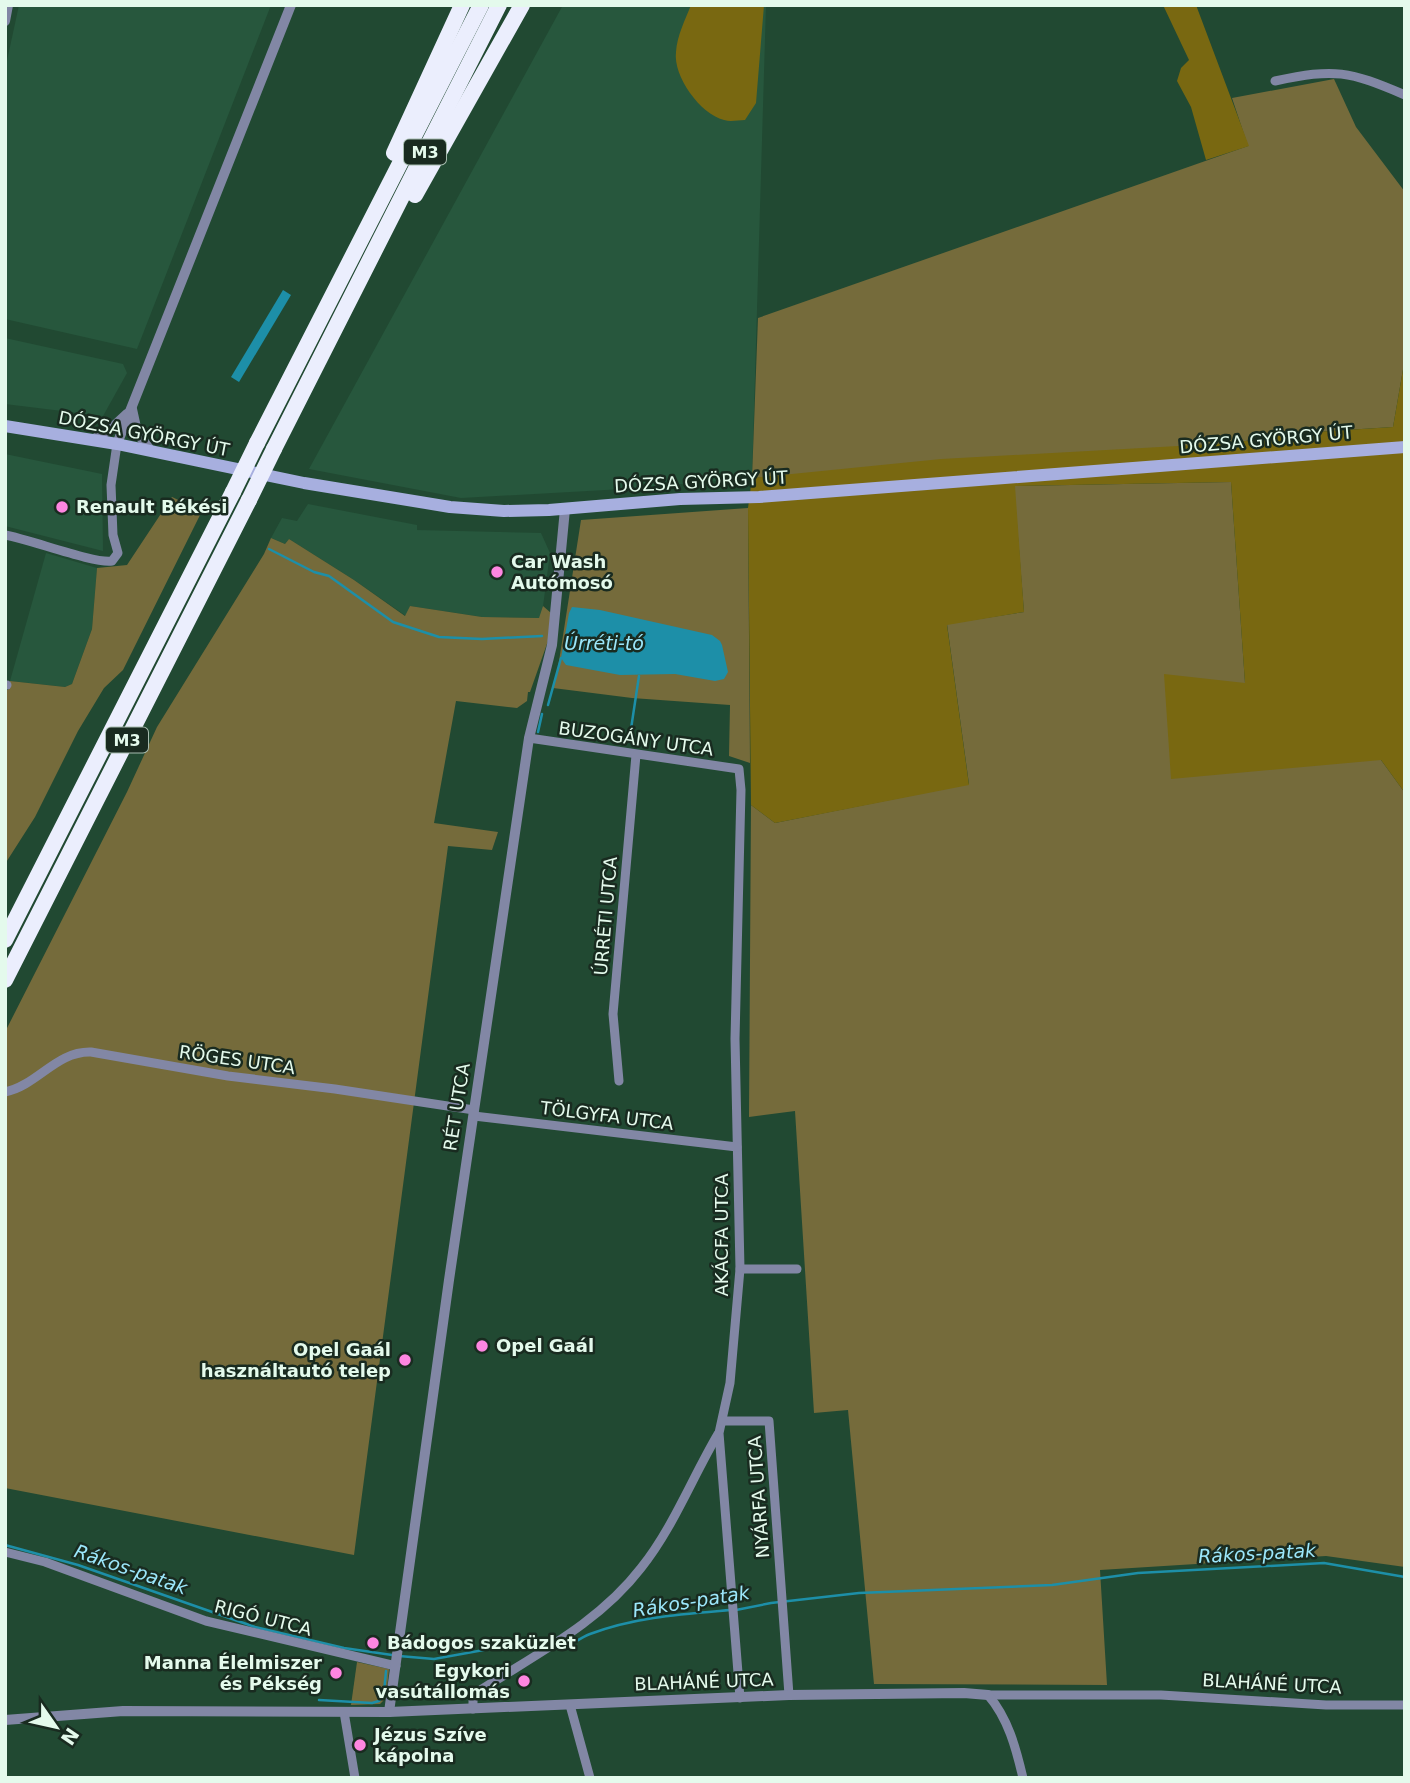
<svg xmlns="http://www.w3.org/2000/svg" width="1410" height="1783" viewBox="0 0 1410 1783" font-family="'DejaVu Sans',sans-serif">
  <rect width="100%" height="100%" fill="#214932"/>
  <g fill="#27573d">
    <path d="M19 5H271L137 349 5 319V70Z"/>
    <path d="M563 5H766L752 478 623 489 461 498 309 469Z"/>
    <path d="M5 338 123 364 127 373 103 416 5 404Z"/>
    <path d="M5 454 102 474 103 551 5 526Z"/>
    <path d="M308 504 417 525V530L541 533 550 553 542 614 539 618 482 617 410 606 406 616 354 580 289 539 285 544 271 538 282 518 297 521Z"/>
    <path d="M46 553 97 568 92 629 72 684 65 687 10 681Z"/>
  </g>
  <g fill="#756b3b">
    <path d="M1334 79 1356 127 1405 192V358L1393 427 1299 433 1232 443 752 478 758 318 1248 146 1232 98Z"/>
    <path d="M1231 482 1245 683 1381 760 1405 793V1567L1326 1556 1100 1570 1107 1685 874 1684 848 1410 814 1413 795 1111 749 1117 751 805 775 823 969 784 947 624 1024 612 1014 486Z"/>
    <path d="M172 497 202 511 123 670 104 688 78 731 35 817 5 864V690H8L10 681 65 687 72 684 92 629 97 568 127 565Z"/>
    <path d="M748 508 750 763 729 756 730 705 632 698 553 688 557 674 581 520Z"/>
    <path d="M271 538 285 544 289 539 354 580 405 616 410 606 482 617 539 618 543 606 551 613 548 641 530 692H528L527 701 517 708 456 701 434 823 498 832 492 850 448 846 354 1555 5 1488V1032L127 792 157 727 264 554Z"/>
    <path d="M357 1662 389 1669 386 1698 380 1704 351 1705Z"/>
  </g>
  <g fill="#796811">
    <path d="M691 5H764L756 103 745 120C738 120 731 122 724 120 700 114 673 76 676 52 677 36 685 20 691 5Z"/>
    <path d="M1163 5H1196L1249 146 1206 160 1191 107 1177 81 1181 68 1189 60Z"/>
    <path d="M1405 358V793L1381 760 1171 779 1164 674 1245 683 1231 482 1015 486 1024 612 947 625 969 785 775 823 751 805 748 508 752 478 941 459 1232 443 1299 433 1393 427Z"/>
  </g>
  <g fill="#1d8fa8">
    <path d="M283 290 291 295 239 382 231 377Z"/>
    <path d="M572 607 600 610 712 635 720 641 722 645 728 672 724 679 715 681 675 674 620 675 566 665 561 658 569 613Z"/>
  </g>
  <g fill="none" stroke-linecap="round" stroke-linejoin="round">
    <g stroke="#1d8fa8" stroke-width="2.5">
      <path d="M269 549 314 572 329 576 393 622 439 637 482 639 542 636"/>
      <path d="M548 705 561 658"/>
      <path d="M538 732 542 714"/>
      <path d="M629 742 639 676"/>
      <path d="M5 1545 78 1565 255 1627 344 1648 392 1655"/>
      <path d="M736 1610 771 1603 859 1593 1052 1585 1138 1573 1324 1563 1405 1577"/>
      <path d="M399 1656 434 1659 545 1639H551L562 1649C571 1645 580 1638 590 1634 634 1617 683 1614 730 1610"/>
      <path d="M384 1692 386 1671"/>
      <path d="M319 1700 372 1703 379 1701 383 1696"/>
    </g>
    <g stroke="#8287a5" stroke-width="9">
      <path d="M1275 81C1336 68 1348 71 1405 95"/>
      <path d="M5 535C29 539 95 564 112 561L118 553 113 535 111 485 117 444"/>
      <path d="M5 685H7"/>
      <path d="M529 738 739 769 741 790 735 1039 740 1269 730 1383 719 1433 740 1698"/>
      <path d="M619 1081 613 1014 636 755"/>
      <path d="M5 1092C38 1085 56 1051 91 1052L228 1076 335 1089 474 1110"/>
      <path d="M474 1116 737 1147"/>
      <path d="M740 1269H797"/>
      <path d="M723 1421H769L789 1695"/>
      <path d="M5 1552 45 1562 206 1621 396 1666"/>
      <path d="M988 1695H1161L1326 1705H1405"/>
      <path d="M988 1695C1008 1718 1016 1748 1023 1778"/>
      <path d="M570 1705 590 1778"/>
      <path d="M473 1709V1698L476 1693C534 1655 598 1624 641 1568 673 1528 692 1478 718 1434"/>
      <path d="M344 1712 355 1778"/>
    </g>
    <g stroke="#8287a5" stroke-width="10">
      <path d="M5 21 8 5"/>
      <path d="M132 409 137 432 150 450"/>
      <path d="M93 440 113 427 127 414"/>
      <path d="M117 444 291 5"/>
      <path d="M389 1712 449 1280 529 738 552 645 565 509"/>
      <path d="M5 1720 123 1711 389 1712 789 1695 964 1693 988 1695"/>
    </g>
    <path stroke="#a7afdf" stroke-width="12" d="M5 426 117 444 304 483 450 507 504 511 549 510 680 499 759 497 1405 447"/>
    <g stroke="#ebeefd" stroke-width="16">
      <path d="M394 153 462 5"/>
      <path d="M415 195 522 5"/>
      <path d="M257 443 481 5"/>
      <path d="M274 449 499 5"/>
      <path d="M5 940 233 492"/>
      <path d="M5 980 249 500"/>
    </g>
    <g stroke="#ebeefd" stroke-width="16">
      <path d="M233 492 257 443"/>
      <path d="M249 500 274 449"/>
    </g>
  </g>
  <g fill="#fe86e1" stroke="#192b20" stroke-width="2.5">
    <circle cx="62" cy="507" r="7"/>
    <circle cx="497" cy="572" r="7"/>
    <circle cx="482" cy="1346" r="7"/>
    <circle cx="405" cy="1360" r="7"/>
    <circle cx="373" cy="1643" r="7"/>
    <circle cx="336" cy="1673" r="7"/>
    <circle cx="524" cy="1681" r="7"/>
    <circle cx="360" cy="1745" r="7"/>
  </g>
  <g text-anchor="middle" stroke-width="5" stroke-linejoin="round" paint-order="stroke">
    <g fill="#192b20" stroke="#a7bcaf" stroke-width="2">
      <rect x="404" y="139.5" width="42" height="25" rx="5"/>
      <rect x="106" y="727.5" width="42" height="25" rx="5"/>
    </g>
    <g font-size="16" font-weight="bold" fill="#e4faec">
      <text x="425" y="158">M3</text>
      <text x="127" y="746">M3</text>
    </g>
    <g font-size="18" fill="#e4faec" stroke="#192b20">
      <text transform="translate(144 434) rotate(11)" y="6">DÓZSA GYÖRGY ÚT</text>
      <text transform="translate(1266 440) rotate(-5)" y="6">DÓZSA GYÖRGY ÚT</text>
      <text transform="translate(701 482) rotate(-3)" y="6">DÓZSA GYÖRGY ÚT</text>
      <text transform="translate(636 739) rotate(8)" y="6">BUZOGÁNY UTCA</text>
      <text transform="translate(606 916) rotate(-85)" y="6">ÚRRÉTI UTCA</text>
      <text transform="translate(237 1060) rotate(8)" y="6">RÖGES UTCA</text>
      <text transform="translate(457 1107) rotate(-81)" y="6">RÉT UTCA</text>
      <text transform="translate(607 1116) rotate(7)" y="6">TÖLGYFA UTCA</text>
      <text transform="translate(722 1235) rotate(-90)" y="6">AKÁCFA UTCA</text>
      <text transform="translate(759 1497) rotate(-94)" y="6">NYÁRFA UTCA</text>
      <text transform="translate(263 1618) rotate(14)" y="6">RIGÓ UTCA</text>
      <text transform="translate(704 1682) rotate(-2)" y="6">BLAHÁNÉ UTCA</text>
      <text transform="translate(1272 1684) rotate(3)" y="6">BLAHÁNÉ UTCA</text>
    </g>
    <g font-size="18" font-weight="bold" fill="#e4faec" stroke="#192b20" text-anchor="start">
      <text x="76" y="513">Renault Békési</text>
      <text x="511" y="568">Car Wash<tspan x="511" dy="21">Autómosó</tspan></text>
      <text x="496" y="1352">Opel Gaál</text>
      <text x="391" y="1356" text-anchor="end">Opel Gaál<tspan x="391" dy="21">használtautó telep</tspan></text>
      <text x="387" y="1649">Bádogos szaküzlet</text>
      <text x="322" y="1669" text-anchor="end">Manna Élelmiszer<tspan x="322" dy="21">és Pékség</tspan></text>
      <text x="510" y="1677" text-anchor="end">Egykori<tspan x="510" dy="21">vasútállomás</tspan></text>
      <text x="374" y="1741">Jézus Szíve<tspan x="374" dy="21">kápolna</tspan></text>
    </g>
    <g font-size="19" font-style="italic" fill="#9ce7fb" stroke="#192b20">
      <text x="604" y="650">Úrréti-tó</text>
      <text transform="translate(1257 1553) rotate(-3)" y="7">Rákos-patak</text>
      <text transform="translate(131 1569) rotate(19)" y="7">Rákos-patak</text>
      <text transform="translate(691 1601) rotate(-9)" y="7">Rákos-patak</text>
    </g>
  </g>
  <rect width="1410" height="1783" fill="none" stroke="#e4faec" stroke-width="14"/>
  <g transform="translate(56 1727) rotate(124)" stroke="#192b20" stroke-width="5" paint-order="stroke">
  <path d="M0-5L12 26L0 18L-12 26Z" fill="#e4faec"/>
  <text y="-10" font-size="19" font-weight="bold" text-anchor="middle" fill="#e4faec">N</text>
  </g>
</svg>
